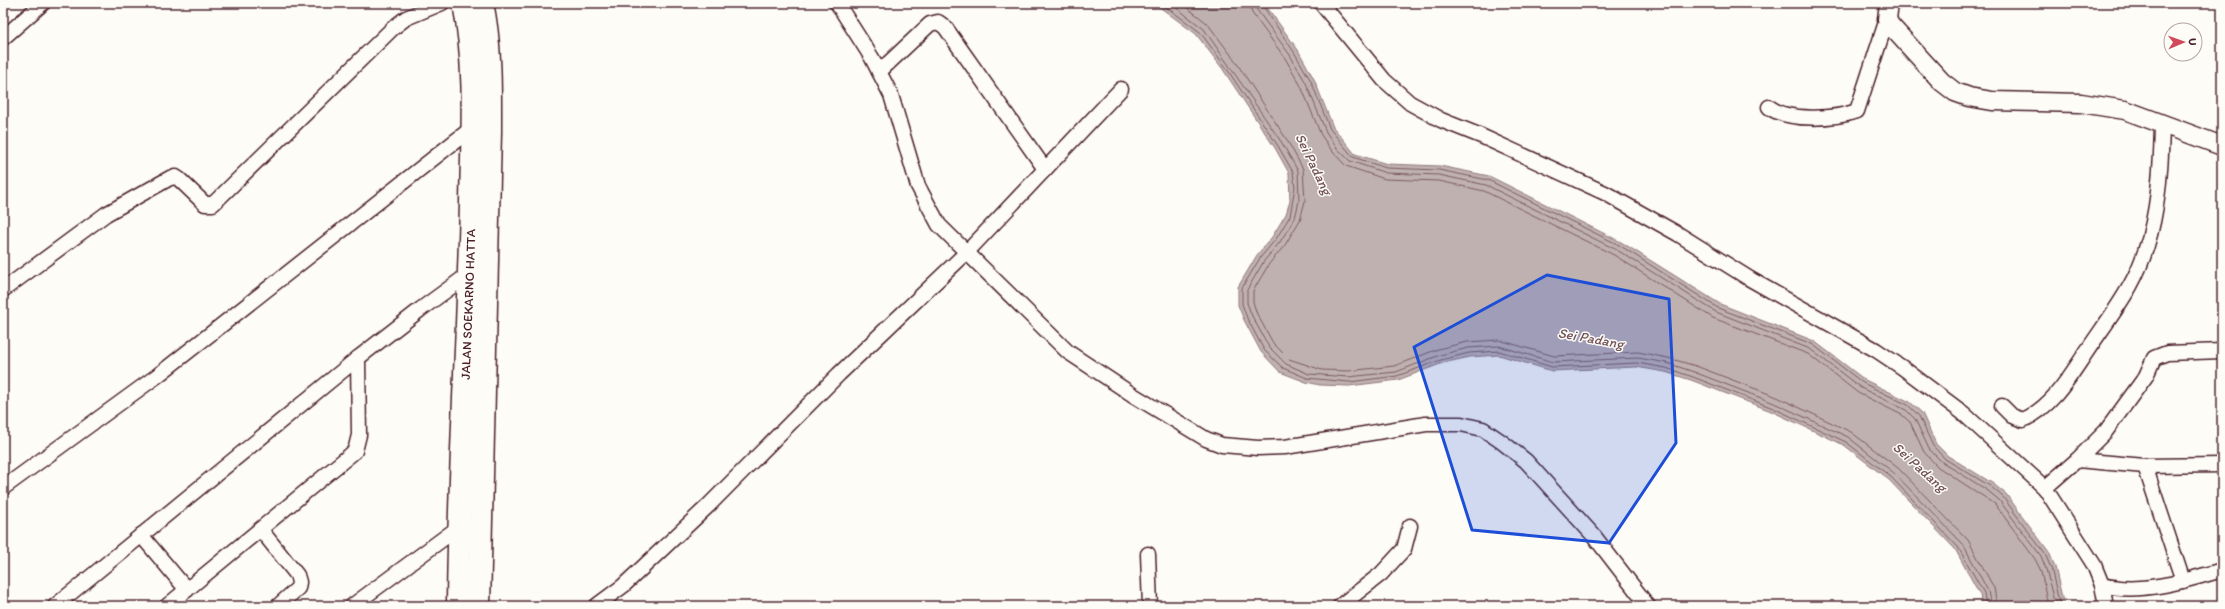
<svg xmlns="http://www.w3.org/2000/svg" width="2225" height="609" viewBox="0 0 2225 609" font-family="Itim,sans-serif">
  <rect width="100%" height="100%" fill="#fdfcf7"/>
  <filter id="ink" filterUnits="userSpaceOnUse"><feTurbulence type="fractalNoise" baseFrequency=".025" numOctaves="2"/><feDisplacementMap in="SourceGraphic" scale="8" xChannelSelector="R" yChannelSelector="G"/><feConvolveMatrix kernelMatrix="1 2 1 2 8 2 1 2 1" color-interpolation-filters="sRGB"/></filter>
  <g filter="url(#ink)">
    <path fill="#c0b1b1" stroke="#91777b" d="M1154 3H1264L1298 50 1314 79 1333 127 1355 154 1387 164 1440 166 1489 176 1621 242 1720 304 1814 341 1865 380 1910 402 1922 413 1936 444 1948 456 1992 483 2006 494 2049 552 2055 567 2064 606H1982L1980 595 1955 549 1889 480 1844 445 1771 411 1691 380 1665 372 1636 367 1552 371 1499 355 1470 357 1443 363 1398 380 1349 386 1320 385 1306 382 1280 372 1261 352 1244 320 1238 305V287L1257 255 1272 237 1286 214 1290 201 1289 173 1275 148 1222 68 1196 34Z"/>
    <g fill="none" stroke-linecap="round" stroke-linejoin="round">
      <g stroke="#795961" stroke-width="1">
        <path d="M1161 3 1200 32 1225 66 1278 146 1293 172 1295 187 1290 216 1276 239 1260 258 1242 288V304L1247 318 1264 350 1283 368 1307 378 1349 382 1397 376 1441 360 1469 353 1499 351 1552 367 1637 363 1666 368 1693 377 1773 408 1846 442 1891 477 1958 547 1984 593 1986 606"/>
        <path d="M1170 3 1204 29 1282 143 1298 171 1299 201 1295 218 1280 242 1264 261 1247 290V303L1252 316 1269 347 1286 364 1309 374 1348 377 1396 372 1440 355 1468 348 1499 346 1553 362 1638 358 1667 363 1694 372 1774 403 1848 437 1894 473 1963 544 1988 591 1991 606"/>
        <path d="M1181 3 1207 23 1234 59 1287 140 1303 169 1305 201 1300 220 1285 245 1269 264 1253 291V302L1257 314 1273 343 1289 359 1322 370 1348 371 1394 366 1438 349 1467 342 1499 340 1554 356 1638 352 1668 358 1696 366 1777 397 1851 432 1898 468 1968 540 1994 588 1997 606"/>
        <path d="M1250 3 1252 13 1285 58 1301 86 1321 135 1332 151 1346 166 1385 179 1439 181 1484 191 1614 255 1713 318 1808 354 1858 393 1902 415 1910 422 1924 452 1938 467 1995 504 2035 559 2041 571 2048 606"/>
        <path d="M1256 3 1257 10 1290 55 1306 83 1326 132 1336 147 1350 161 1386 173 1439 175 1486 185 1617 250 1716 312 1810 349 1861 388 1906 410 1915 419 1929 449 1942 462 1987 490 1999 500 2041 556 2046 569 2055 606"/>
        <path d="M1261 3 1294 52 1311 81 1330 129 1353 157 1386 168 1439 170 1488 180 1619 245 1718 308 1812 344 1863 383 1908 405 1919 416 1933 446 1945 459 1990 486 2003 497 2045 554 2051 568 2060 606"/>
      </g>
      <defs>
        <g id="minor">
          <path d="M837 3 872 58 891 95 918 186 939 225 1068 352 1133 395 1206 439 1222 445 1258 448 1285 447 1426 424H1461L1483 429 1502 442 1526 461 1594 536 1648 606"/>
          <path d="M1321 3 1384 80 1410 103 1441 120 1481 136 1605 193 1678 234 1750 279 1876 350 1903 368 1963 413 2045 488"/>
          <path d="M3 38 43 3"/>
          <path d="M879 72 930 24 938 22 945 27 1045 169"/>
          <path d="M1769 107C1788 122 1835 119 1857 111L1887 19"/>
          <path d="M3 290 106 214 170 178 176 177 179 179 205 204H213L393 28 406 18 442 3"/>
          <path d="M2222 351 2167 353 2154 358 2146 376 2106 431 2077 460 2045 488 2094 565 2102 585C2140 595 2185 581 2222 570"/>
          <path d="M2002 406 2012 416 2023 420C2050 408 2067 381 2083 357 2098 334 2116 311 2130 286 2157 238 2161 178 2162 124"/>
          <path d="M2077 460 2145 466 2222 465"/>
          <path d="M2145 466 2183 581"/>
          <path d="M3 488 157 376 477 124"/>
          <path d="M261 530 297 575 299 582 298 588 278 606"/>
          <path d="M141 535 187 590"/>
          <path d="M1148 554 1150 606"/>
          <path d="M2102 585 2106 606"/>
          <path d="M55 606 358 358 421 309 473 271"/>
          <path d="M167 606 355 451 359 435 358 358"/>
          <path d="M352 606 459 527"/>
          <path d="M596 606 623 586 708 506 839 374 966 253 1121 89"/>
          <path d="M1340 606 1381 574 1404 549 1410 526"/>
        </g>
        <path id="tertiary" d="M1889 3 1887 19 1890 25 1942 82 1955 92 1969 97 1992 101 2081 103 2125 110 2222 146"/>
        <g id="trunk">
          <path id="s1" d="M458 606C459 471 468 337 471 203 472 136 477 69 464 3"/>
          <path d="M479 606 490 132C490 89 491 45 482 3"/>
        </g>
      </defs>
      <use href="#minor" stroke="#4a1f2b" stroke-width="17"/>
      <use href="#tertiary" stroke="#4a1f2b" stroke-width="21"/>
      <use href="#trunk" stroke="#4a1f2b" stroke-width="25"/>
      <use href="#minor" stroke="#fdfcf7" stroke-width="14"/>
      <use href="#tertiary" stroke="#fdfcf7" stroke-width="18"/>
      <use href="#trunk" stroke="#fdfcf7" stroke-width="22"/>
    </g>
  </g>
  <path fill="#1d4ed8" fill-opacity="0.2" stroke="#1d4ed8" stroke-width="3" stroke-linejoin="round" d="M1547 275 1669 299 1676 443 1609 543 1472 530 1414 347Z"/>
  <g text-anchor="middle" stroke-width="3" stroke-linejoin="round" paint-order="stroke">
    <g font-size="13" fill="#4a1f2b" stroke="#fdfcf7">
      <text dy="5" stroke="none"><textPath href="#s1" startOffset="302">JALAN SOEKARNO HATTA</textPath></text>
    </g>
    <g font-size="14" font-style="italic" fill="#73525a" stroke="#fdfcf7">
      <text transform="translate(1314 164) rotate(64)" y="5">Sei Padang</text>
      <text transform="translate(1591 338) rotate(10)" y="5">Sei Padang</text>
      <text transform="translate(1920 467) rotate(42)" y="5">Sei Padang</text>
    </g>
  </g>
  <rect width="2225" height="609" fill="none" stroke="#fdfcf7" stroke-width="16"/>
  <rect x="8" y="8" width="2209" height="593" fill="none" stroke="#4a1f2b" stroke-width="1.5" filter="url(#ink)"/>
  <g transform="translate(2183 42) rotate(88)"><circle r="19" fill="#fdfcf7" stroke="#b5a4a5"/>
  <path d="M0-3L7 15L0 10L-7 15Z" fill="#d1495b"/>
  <text y="-6" font-size="11" font-weight="bold" text-anchor="middle" fill="#4a1f2b">U</text>
  </g>
</svg>
